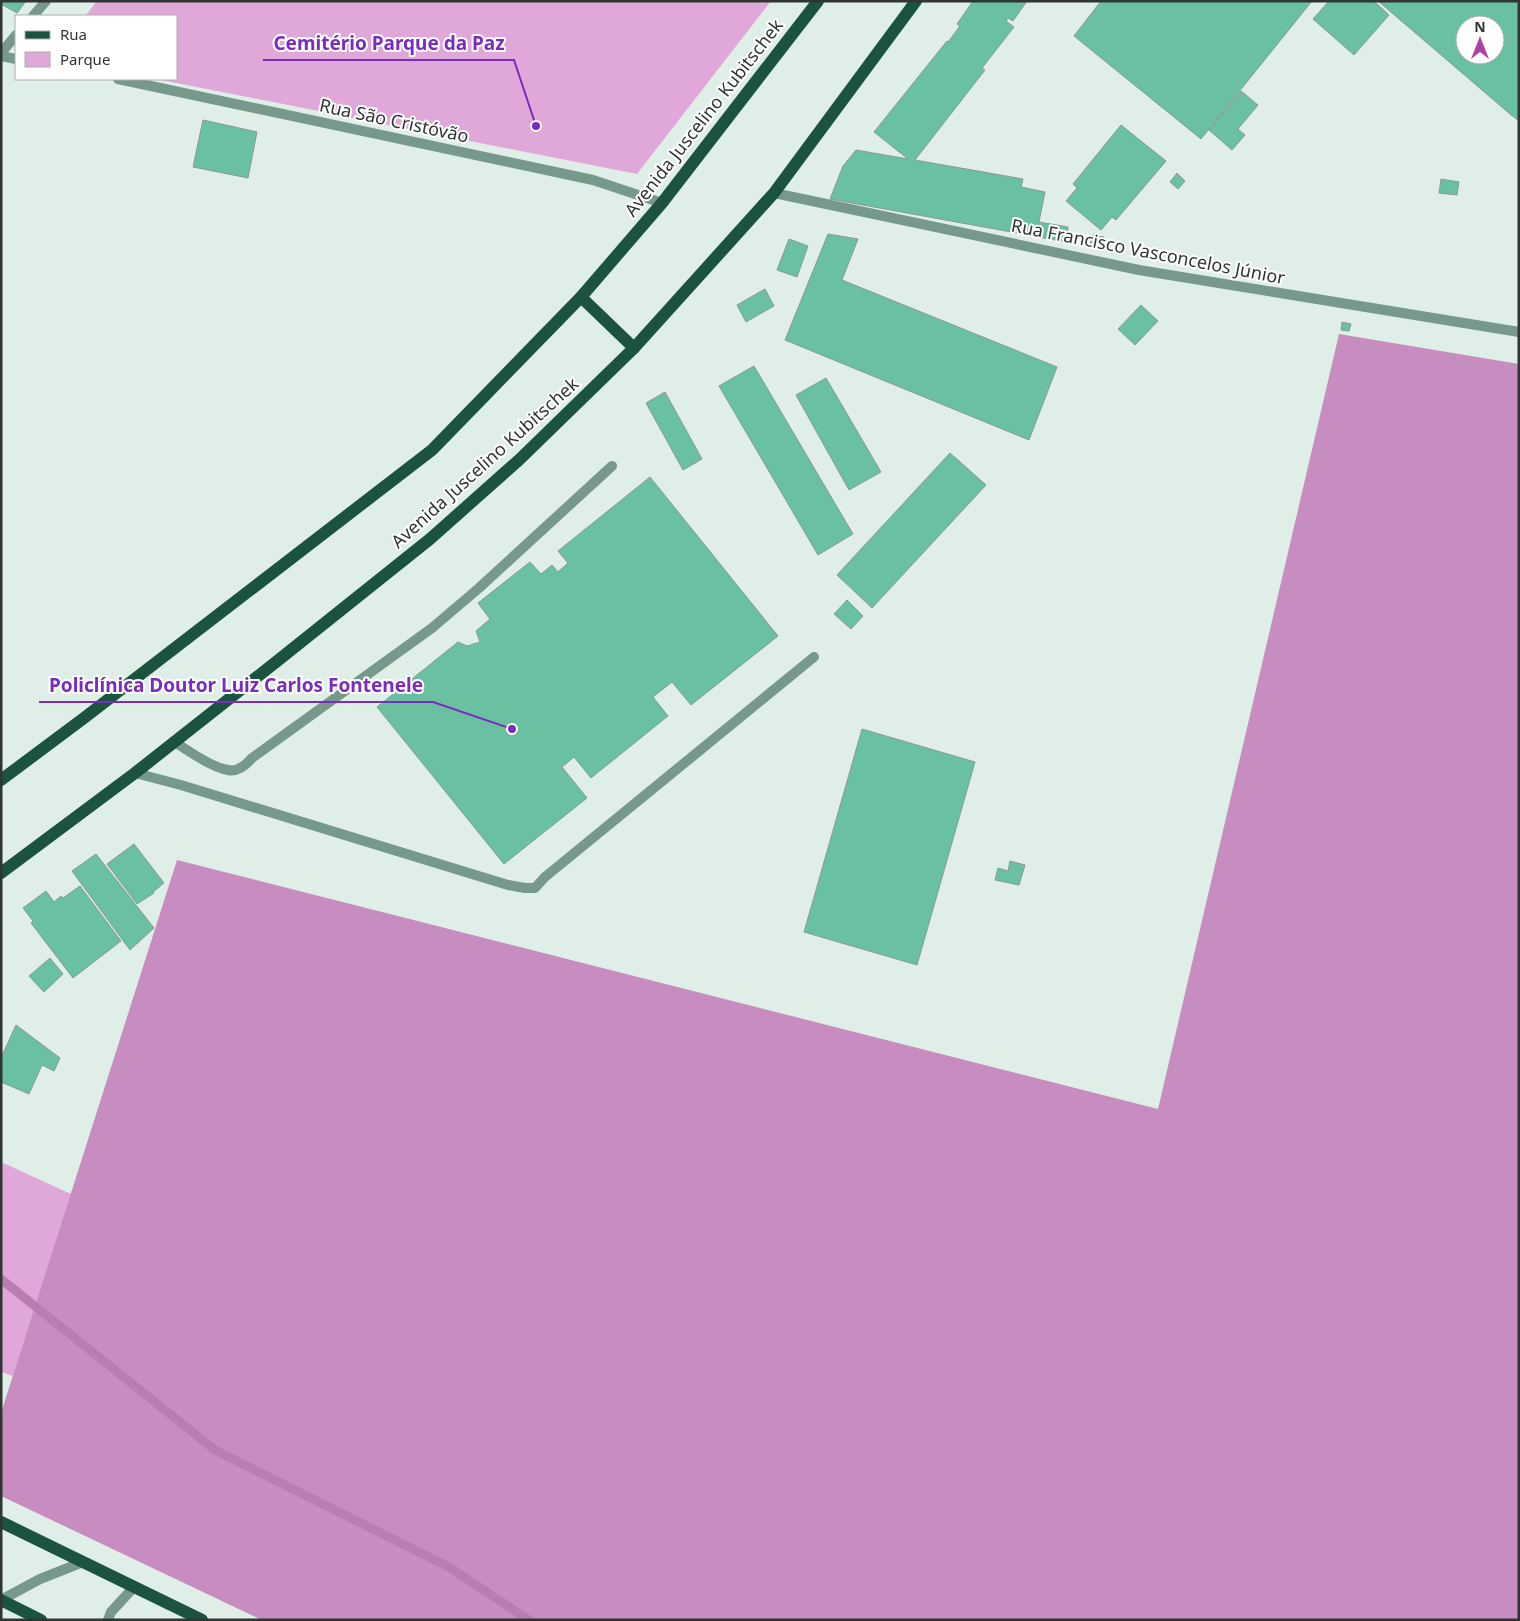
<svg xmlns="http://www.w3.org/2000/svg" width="1520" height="1621" viewBox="0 0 1520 1621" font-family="'Noto Sans',sans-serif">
  <rect width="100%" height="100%" fill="#dfefe7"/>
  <g fill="#e0a8d8">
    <path d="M97 1H771L637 174 156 79H176V16H85Z"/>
    <path d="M1 1162 71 1194 13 1376 1 1372Z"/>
  </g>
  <path fill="#c88dc0" d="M1339 334 1519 364V1620H262L1 1496V1413L177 860 1158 1109Z"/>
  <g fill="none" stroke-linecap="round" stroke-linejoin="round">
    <path stroke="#b87eb0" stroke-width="9" d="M1 1279 215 1450 449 1567 529 1620"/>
  </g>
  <g fill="#6ac1a1" stroke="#8a9992" fill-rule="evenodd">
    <path d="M1 1H26L17 13 1 4Z"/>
    <path d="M973 1H1027L1013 21 1008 18 1006 21 1014 27 982 68 985 70 915 160 1023 179 1021 187 1045 192 1039 222 1068 227 1066 242 830 199 843 166 856 150 908 159 874 132 947 41 948 42 960 26 957 24Z"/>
    <path d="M1101 1H1312L1201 139 1074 36Z"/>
    <path d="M1329 1H1374L1389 15 1354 55 1313 19Z"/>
    <path d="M1378 1H1519V121L1510 114ZM1465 25H1495V55H1465Z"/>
    <path d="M1241 91 1258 105 1238 129 1245 135 1232 150 1209 130Z"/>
    <path d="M203 120 257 132 248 178 193 167Z"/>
    <path d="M1121 125 1166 161 1116 220 1112 217 1101 230 1066 201 1077 188 1073 184Z"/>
    <path d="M1177 173 1185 181 1178 189 1170 182Z"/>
    <path d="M1441 179 1459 182 1457 195 1439 193Z"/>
    <path d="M828 234 858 239 842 280 1057 367 1029 440 785 340Z"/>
    <path d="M1092 235 1104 237 1102 249 1090 246Z"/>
    <path d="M789 239 808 246 797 277 777 270Z"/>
    <path d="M765 289 774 306 746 322 737 305Z"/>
    <path d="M1141 305 1158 321 1135 345 1118 329Z"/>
    <path d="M1342 322 1351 324 1349 331 1341 330Z"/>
    <path d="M754 366 853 534 818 555 719 386Z"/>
    <path d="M826 378 881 472 849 490 796 395Z"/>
    <path d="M665 392 702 459 683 470 646 403Z"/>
    <path d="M950 453 986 485 872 608 837 575Z"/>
    <path d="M650 477 778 636 691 705 672 682 653 697 668 716 591 778 574 757 562 767 587 798 504 864 377 707 458 642 467 646 480 642 476 631 490 619 478 603 530 562 541 574 552 565 558 572 568 563 558 551Z"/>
    <path d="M847 600 863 616 851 629 834 614Z"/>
    <path d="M862 729 975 762 917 965 804 932Z"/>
    <path d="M134 844 164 883 153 892 154 893 137 904 107 864Z"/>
    <path d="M96 854 154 928 130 950 72 871Z"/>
    <path d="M1010 861 1025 865 1019 885 995 880 998 868 1008 871Z"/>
    <path d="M80 886 121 941 73 978 31 923 33 921 23 908 46 891 54 902 61 896 63 898Z"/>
    <path d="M50 958 63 974 44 992 29 976Z"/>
    <path d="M16 1025 60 1058 54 1071 42 1065 29 1094 1 1082V1058Z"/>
  </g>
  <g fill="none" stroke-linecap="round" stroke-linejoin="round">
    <g stroke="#76998b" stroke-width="10">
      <path d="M175 742C188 751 213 768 228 770 237 772 246 765 252 758L432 628 479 588 612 466"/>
      <path d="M135 773 181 785 508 885 525 888H535L545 877 814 657"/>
    </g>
    <g stroke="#76998b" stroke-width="10">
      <path d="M33 16 46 1"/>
      <path d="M1 53 16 35"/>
      <path d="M1 56 16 59"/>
      <path d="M118 79 593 180 662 203"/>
      <path d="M774 193 1139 270 1519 332"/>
      <path d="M1 1600 40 1579 83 1562"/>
      <path d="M108 1620 111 1612 134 1587"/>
    </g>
    <g stroke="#1b5340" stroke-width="12">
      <path d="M581 297 634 348"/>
      <path d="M1 780 84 718 432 450 581 297 662 203 818 1"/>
      <path d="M1 873 135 773 281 658 430 539 520 459 634 348 774 193 916 1"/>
      <path d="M1 1522 202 1620"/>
      <path d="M1 1600 41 1620"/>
    </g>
  </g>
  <g text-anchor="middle" stroke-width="4" stroke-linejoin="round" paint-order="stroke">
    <g font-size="18" fill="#2f3532" stroke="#fff">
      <text transform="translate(704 118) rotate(-52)" y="6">Avenida Juscelino Kubitschek</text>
      <text transform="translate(394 121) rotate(12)" y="6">Rua São Cristóvão</text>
      <text transform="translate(1148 252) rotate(11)" y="6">Rua Francisco Vasconcelos Júnior</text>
      <text transform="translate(485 463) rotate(-42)" y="6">Avenida Juscelino Kubitschek</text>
    </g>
  </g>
  <path fill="none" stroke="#7b2cbf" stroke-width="2" d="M536 126L514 60H263M512 729L433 702H39"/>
  <g fill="#7b2cbf" stroke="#fff" stroke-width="2">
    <circle cx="536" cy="126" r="5"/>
    <circle cx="512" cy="729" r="5"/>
  </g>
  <g font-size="19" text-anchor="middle" font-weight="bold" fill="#7b2cbf" stroke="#fff" stroke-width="4" stroke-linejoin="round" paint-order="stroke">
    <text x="389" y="50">Cemitério Parque da Paz</text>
    <text x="236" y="692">Policlínica Doutor Luiz Carlos Fontenele</text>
  </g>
  <rect width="1520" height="1621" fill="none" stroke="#2f3532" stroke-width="5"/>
  <rect x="15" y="15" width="162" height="65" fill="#ffffff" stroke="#acaead"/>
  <rect x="25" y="31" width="25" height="8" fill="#1b5340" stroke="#acaead"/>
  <text x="60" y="40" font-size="15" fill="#2f3532">Rua</text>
  <rect x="25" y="52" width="25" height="15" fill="#e0a8d8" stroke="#acaead"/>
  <text x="60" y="65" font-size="15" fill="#2f3532">Parque</text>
  <g transform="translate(1480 40)"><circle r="24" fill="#ffffff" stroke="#acaead"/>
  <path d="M0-4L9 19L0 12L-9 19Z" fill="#ac42a3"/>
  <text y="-8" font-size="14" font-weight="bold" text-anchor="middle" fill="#2f3532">N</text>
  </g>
</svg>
